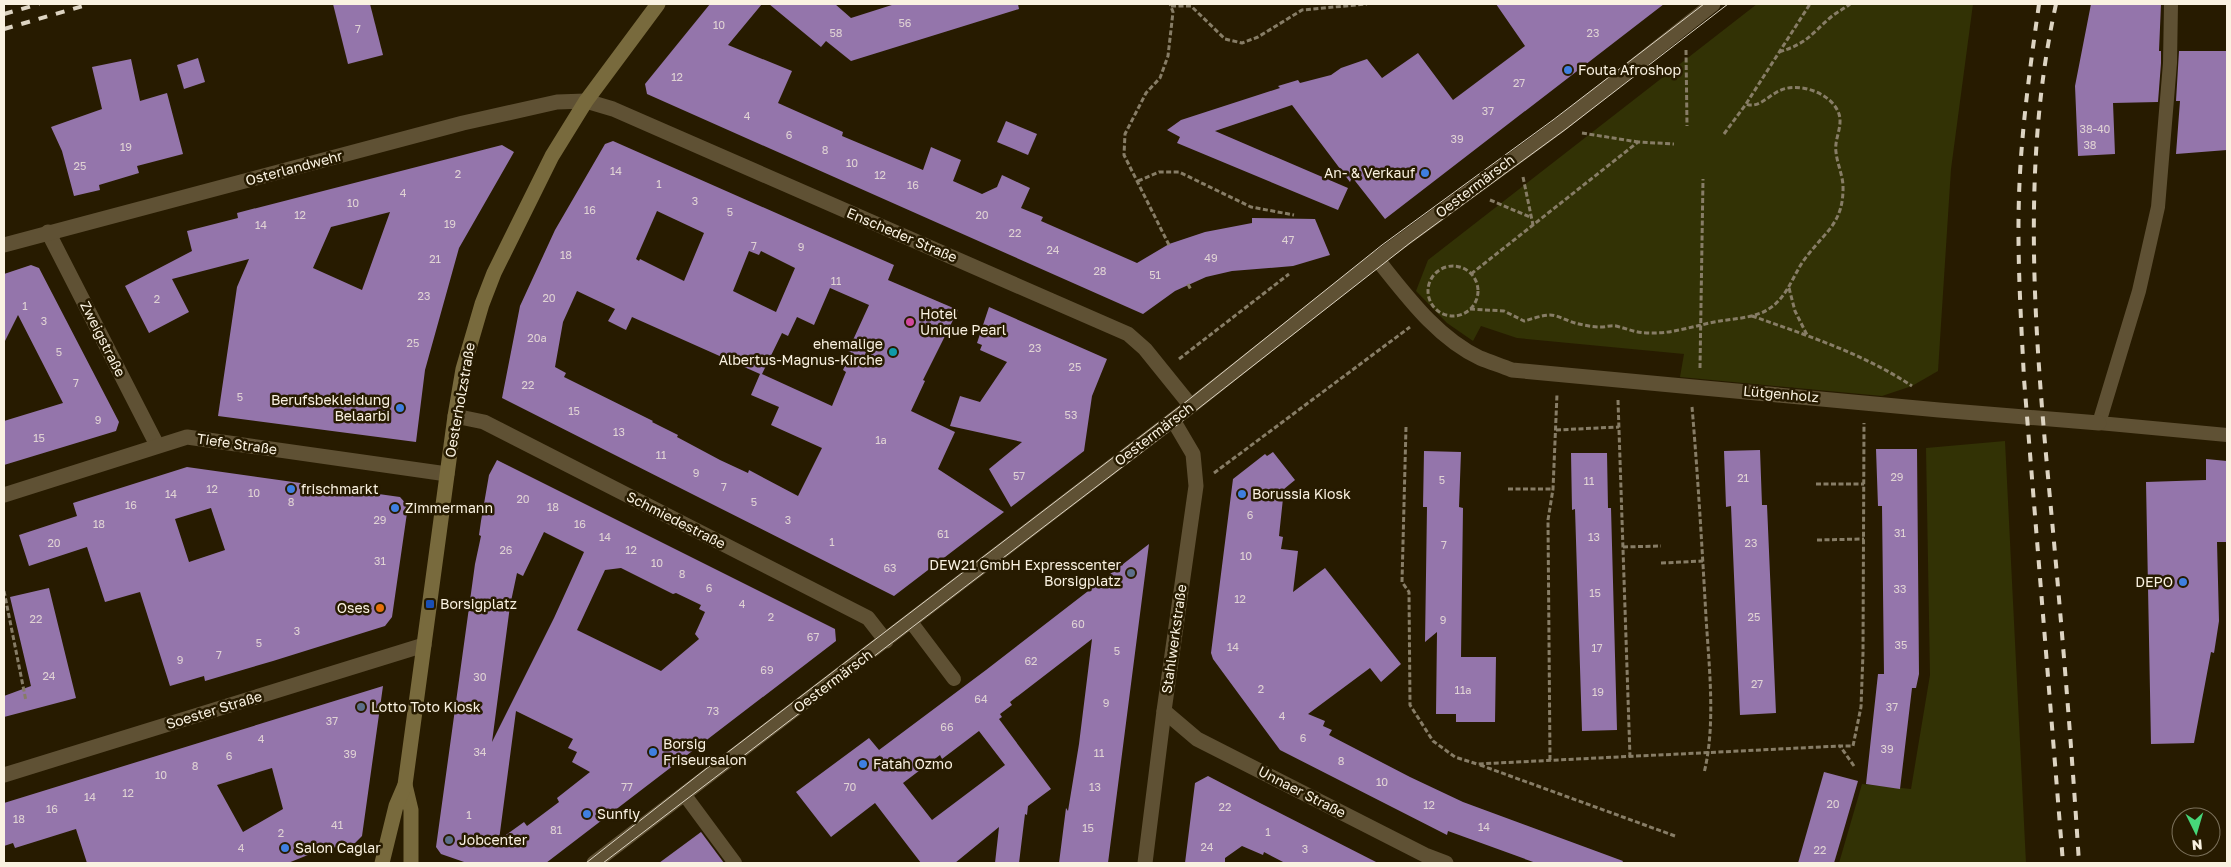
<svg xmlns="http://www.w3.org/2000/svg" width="2231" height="867" viewBox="0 0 2231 867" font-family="'Golos Text',sans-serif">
  <rect width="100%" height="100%" fill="#271b00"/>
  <g fill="#323205">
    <path d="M1757 4H1973L1951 169 1938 371 1912 386 1882 396 1680 377 1684 354 1517 338 1481 326 1473 341 1447 323 1416 291 1428 260Z"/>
    <path d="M2005 441 2026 863H1839L1862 784 1911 789 1930 675 1926 448Z"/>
  </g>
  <g fill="#9475ab" fill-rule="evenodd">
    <path d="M333 4H370L383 55 348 64Z"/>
    <path d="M710 4H762L728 45 792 71 778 103 843 132 842 136 923 170 931 147 961 160 953 181 982 194 997 187 1002 175 1030 188 1021 208 1043 217 1041 221 1137 263 1169 244 1205 232 1252 223V218L1315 219 1330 255 1293 266 1232 271 1206 277 1175 291 1143 314 647 94 645 84Z"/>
    <path d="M769 4H835L851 18 895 4H1018L1019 9 851 61 826 41 821 47Z"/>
    <path d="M1496 4H1664L1385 219 1352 177 1350 182 1292 105 1215 131 1348 188 1338 210 1177 143 1180 137 1167 130 1181 120 1280 88 1278 86 1298 80 1300 83 1331 75 1341 68 1367 59 1382 78 1418 53 1453 100 1525 46Z"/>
    <path d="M2091 4H2161L2159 51H2161V63L2158 102 2113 103 2115 154 2078 156 2075 86Z"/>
    <path d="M2179 51H2227V150L2176 154 2180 101H2176Z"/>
    <path d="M198 58 205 82 184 89 177 65Z"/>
    <path d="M131 59 140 101 167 93 183 154 137 166 139 173 99 185 100 190 74 196 62 151 51 127 102 109 92 67Z"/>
    <path d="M1006 121 1037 134 1028 155 997 142Z"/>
    <path d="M613 141 894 265 888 280 958 310 923 380 925 381 911 411 955 432 938 469 1004 512 894 596 502 398 520 306 555 230 605 144ZM657 211 704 233 684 281 640 259 639 261 636 259ZM749 251 759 255 761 251 795 268 776 312 733 291ZM830 288 869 305 848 351 851 352 843 370 846 372 832 406 762 374 782 333 788 336 797 317 814 325ZM577 291 615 309 608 321 626 330 632 317 760 374 751 395 779 407 771 425 822 448 798 496 749 470 748 473 720 460 677 437 678 435 652 422 653 421 564 377 566 373 555 367 563 322Z"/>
    <path d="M502 145 514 152 459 248 425 370 416 442 218 416 237 287 249 259 172 279 189 312 149 333 125 286 192 251 187 231 238 218 237 213ZM390 212 362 290 313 268 331 227Z"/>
    <path d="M31 265 39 268 119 422 116 431 4 465V421L63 403 18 315 4 343V274Z"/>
    <path d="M989 307 1107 359 1092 396 1084 451 1011 507 989 469 1022 442 950 426 960 396 980 402 1007 362 980 350 982 345 977 343Z"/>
    <path d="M1876 449H1917L1919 674 1916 688H1912L1900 789 1866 784 1878 674H1884L1882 506H1878Z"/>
    <path d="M1760 450 1762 505H1767L1776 713 1740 715 1731 506 1726 507 1724 451Z"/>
    <path d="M1424 451 1461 452 1459 507 1463 508 1461 657H1496L1495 722H1456V714H1436L1437 632 1425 642 1427 507H1423Z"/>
    <path d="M1273 452 1295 480 1284 489 1279 536 1283 537 1281 549 1298 551 1293 592 1325 568 1401 664 1381 682 1370 668 1308 714 1325 721 1323 726 1332 730 1329 735 1410 777 1463 802 1623 861 1622 863H1536L1448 831 1447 835 1280 750 1213 659 1211 653 1233 479 1265 454 1267 456Z"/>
    <path d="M1571 453H1607L1608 508H1611L1617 730 1582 731 1575 509 1572 510Z"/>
    <path d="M2206 459 2227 461V542H2217L2219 621 2214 653 2211 652 2194 743 2151 744 2146 482 2206 480Z"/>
    <path d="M497 460 835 629 836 641 546 863H467L441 854 436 847 475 564 481 536 479 535 481 521 489 475ZM544 532 584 552 554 618 492 742 510 606 517 573 523 576ZM621 568 673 594 676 593 701 605 699 609 705 612 695 634 699 639 661 671 577 630 605 570ZM516 711 573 739 568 748 577 752 572 762 590 772 557 798 559 802 527 826 524 822 499 840Z"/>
    <path d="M187 467 400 497 408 506 392 617 385 626 273 661 205 681 204 676 170 686 140 592 105 602 87 547 29 566 19 535 77 516 73 503ZM211 508 225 550 189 562 175 519Z"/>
    <path d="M1149 544 1108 863H1059L1066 808 1068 811 1079 744 1092 639 1010 702 1012 705 1000 714 1002 717 999 719 1051 789 1028 806 1027 815 1025 814 1019 863H995L999 827 955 863H921L875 803 831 837 796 792 869 738 879 750 986 670ZM979 731 1005 765 932 820 903 783 940 755 942 759Z"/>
    <path d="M49 588 76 698 4 717V696L31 686 10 597Z"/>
    <path d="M383 686 362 836 355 843 318 851 288 863H87L76 829 15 848 13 843 4 846V803ZM272 768 283 809 243 832 217 785Z"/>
    <path d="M1824 772 1858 781 1842 836 1834 863H1798Z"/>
    <path d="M1208 776 1260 803 1378 863H1285L1264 852 1263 855 1242 846 1225 858V863H1185L1195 783Z"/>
    <path d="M701 832 724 863H659Z"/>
  </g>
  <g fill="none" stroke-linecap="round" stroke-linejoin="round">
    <g stroke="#877d66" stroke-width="3" stroke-dasharray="5 2.5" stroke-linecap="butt">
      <path d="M1171 6H1191L1225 39 1242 43 1258 37 1302 10 1367 4"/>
      <path d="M1686 50 1687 126"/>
      <path d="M1779 52C1808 43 1810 35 1831 17 1837 12 1844 9 1850 4"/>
      <path d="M1582 133 1638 142"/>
      <path d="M1724 134 1746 104 1810 4"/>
      <path d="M1523 177 1533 225"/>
      <path d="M1138 181 1159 172H1179L1251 207 1294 215"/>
      <path d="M1490 200 1530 217"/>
      <path d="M1169 245 1124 155 1125 134 1146 93 1160 78 1168 56 1173 12 1170 4"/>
      <circle cx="1453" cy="291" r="25"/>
      <path d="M1471 274 1638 142 1674 144"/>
      <path d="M1188 284 1191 290"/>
      <path d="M1789 288 1795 311 1807 335"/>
      <path d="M1470 309 1504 311 1524 321C1532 319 1542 315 1550 315 1558 315 1567 321 1575 323 1583 325 1592 327 1601 327 1606 327 1611 325 1616 326 1628 329 1636 333 1649 333 1673 334 1696 325 1720 321 1738 318 1758 318 1773 306 1790 292 1794 272 1807 256 1827 230 1844 222 1843 185 1842 173 1837 163 1836 152 1834 139 1843 127 1839 114 1832 93 1798 81 1779 91 1768 96 1758 109 1746 104"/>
      <path d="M1752 316C1806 335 1864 354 1912 386"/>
      <path d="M1179 359 1289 274"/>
      <path d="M1700 368 1703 179"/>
      <path d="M1618 400 1630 757"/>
      <path d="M1692 407C1698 477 1702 547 1706 617 1709 666 1716 725 1704 773"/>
      <path d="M1406 427 1402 582 1409 592 1410 705 1433 741 1455 757 1477 764 1840 746"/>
      <path d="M1556 430 1619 427"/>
      <path d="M1214 473 1410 327"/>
      <path d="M1816 484H1864"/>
      <path d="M1508 489H1553"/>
      <path d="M1817 540 1864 539"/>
      <path d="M1623 547 1661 546"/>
      <path d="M1661 563 1703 561"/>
      <path d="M4 591 26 701"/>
      <path d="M1550 760 1548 520 1553 489 1557 394"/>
      <path d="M1480 765 1675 836"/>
      <path d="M1854 766 1840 746H1853L1861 707 1863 653 1864 423"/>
    </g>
    <g stroke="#5f5134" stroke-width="14">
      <path d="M2171 4 2170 63 2158 207 2139 291 2099 423 2227 435"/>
      <path d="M911 622 954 679"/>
      <path d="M684 794 735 863"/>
    </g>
    <g stroke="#5f5134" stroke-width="15">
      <path d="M48 232 157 445"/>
      <path d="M4 245 463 123 557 102 586 101 613 109 1128 334 1145 349 1191 406"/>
      <path d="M1377 259C1406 295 1437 338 1480 358 1490 362 1502 366 1512 370L1939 410 2099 423"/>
      <path d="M455 416 484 422 868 618 886 641"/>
      <path d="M4 495 187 437 447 474"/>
      <path d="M1164 711 1197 739 1425 855 1446 863"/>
      <path d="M4 775 424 645"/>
      <path d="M594 863 1191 406 1377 259 1556 128 1713 4"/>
      <path d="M1145 863 1164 711 1196 486 1193 454 1173 420"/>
    </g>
    <g stroke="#786a3d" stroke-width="15">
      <path d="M405 785 411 810V863"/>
      <path d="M382 863 396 806 405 785 455 416 463 369 482 304 494 273 552 156 586 101 658 4"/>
    </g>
    <g stroke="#ddd4c2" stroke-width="1">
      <path d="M586 863 702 772 1187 401 1382 245 1553 120 1704 4"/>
      <path d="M603 863 1176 426 1410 243 1566 129 1728 4"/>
    </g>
    <g stroke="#ddd4c2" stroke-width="4" stroke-dasharray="9 9" stroke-linecap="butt">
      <path d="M2039 4C2030 68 2021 132 2019 196 2017 257 2021 318 2024 379L2063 863"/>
      <path d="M2056 4C2018 176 2037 357 2053 531 2063 641 2072 752 2079 863"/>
      <path d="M4 14 39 4"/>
      <path d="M4 29 90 4"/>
    </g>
  </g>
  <g fill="#3f7fe0" stroke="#271b00" stroke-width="2">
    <circle cx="1568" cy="70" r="5"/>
    <circle cx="1425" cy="173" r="5"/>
    <circle cx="400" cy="408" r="5"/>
    <circle cx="291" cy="489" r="5"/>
    <circle cx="1242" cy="494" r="5"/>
    <circle cx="395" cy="508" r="5"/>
    <circle cx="2183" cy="582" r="5"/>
    <circle cx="653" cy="752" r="5"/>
    <circle cx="863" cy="764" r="5"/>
    <circle cx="587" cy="814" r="5"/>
    <circle cx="285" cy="848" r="5"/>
  </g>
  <circle fill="#d1479c" stroke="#271b00" stroke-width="2" cx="910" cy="322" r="5"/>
  <circle fill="#0f9aa8" stroke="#271b00" stroke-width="2" cx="893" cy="352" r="5"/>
  <g fill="#5c6f8a" stroke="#271b00" stroke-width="2">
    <circle cx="1131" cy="573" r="5"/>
    <circle cx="361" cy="707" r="5"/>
    <circle cx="449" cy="840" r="5"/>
  </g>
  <rect fill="#1a4fb4" stroke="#271b00" stroke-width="2" x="425" y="599" width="10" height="10" rx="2.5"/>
  <circle fill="#e8710a" stroke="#271b00" stroke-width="2" cx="380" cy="608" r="5"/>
  <g text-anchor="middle" stroke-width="5" stroke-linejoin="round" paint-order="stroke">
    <g font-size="11" fill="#e0d3d4">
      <text x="905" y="27">56</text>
      <text x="719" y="29">10</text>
      <text x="358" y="33">7</text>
      <text x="836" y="37">58</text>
      <text x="1593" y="37">23</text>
      <text x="677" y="81">12</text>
      <text x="1519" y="87">27</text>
      <text x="1488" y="115">37</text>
      <text x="747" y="120">4</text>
      <text x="2095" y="133">38-40</text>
      <text x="789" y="139">6</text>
      <text x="1457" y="143">39</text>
      <text x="2090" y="149">38</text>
      <text x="126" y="151">19</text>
      <text x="825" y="154">8</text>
      <text x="852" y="167">10</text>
      <text x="80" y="170">25</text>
      <text x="616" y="175">14</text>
      <text x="458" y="178">2</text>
      <text x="880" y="179">12</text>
      <text x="659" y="188">1</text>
      <text x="913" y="189">16</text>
      <text x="403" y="197">4</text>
      <text x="695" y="205">3</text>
      <text x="353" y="207">10</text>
      <text x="590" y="214">16</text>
      <text x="730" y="216">5</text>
      <text x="300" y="219">12</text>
      <text x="982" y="219">20</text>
      <text x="450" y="228">19</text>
      <text x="261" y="229">14</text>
      <text x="1015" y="237">22</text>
      <text x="1288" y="244">47</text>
      <text x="754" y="250">7</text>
      <text x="801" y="251">9</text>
      <text x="1053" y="254">24</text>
      <text x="566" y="259">18</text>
      <text x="1211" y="262">49</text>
      <text x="435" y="263">21</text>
      <text x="1100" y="275">28</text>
      <text x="1155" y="279">51</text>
      <text x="836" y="285">11</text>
      <text x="424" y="300">23</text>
      <text x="549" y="302">20</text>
      <text x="157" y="303">2</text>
      <text x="25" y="310">1</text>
      <text x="44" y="325">3</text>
      <text x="537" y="342">20a</text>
      <text x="413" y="347">25</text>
      <text x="1035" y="352">23</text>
      <text x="59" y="356">5</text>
      <text x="1075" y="371">25</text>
      <text x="76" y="387">7</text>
      <text x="528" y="389">22</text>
      <text x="240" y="401">5</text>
      <text x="574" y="415">15</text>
      <text x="1071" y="419">53</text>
      <text x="98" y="424">9</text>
      <text x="619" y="436">13</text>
      <text x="39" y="442">15</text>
      <text x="881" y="444">1a</text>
      <text x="661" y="459">11</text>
      <text x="696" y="477">9</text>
      <text x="1019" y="480">57</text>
      <text x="1897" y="481">29</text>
      <text x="1743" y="482">21</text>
      <text x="1442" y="484">5</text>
      <text x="1589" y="485">11</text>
      <text x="724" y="491">7</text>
      <text x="212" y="493">12</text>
      <text x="254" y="497">10</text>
      <text x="171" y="498">14</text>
      <text x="523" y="503">20</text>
      <text x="291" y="506">8</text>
      <text x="754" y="506">5</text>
      <text x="131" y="509">16</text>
      <text x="553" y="511">18</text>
      <text x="1250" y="519">6</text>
      <text x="380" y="524">29</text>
      <text x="788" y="524">3</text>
      <text x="99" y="528">18</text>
      <text x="580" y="528">16</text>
      <text x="1900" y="537">31</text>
      <text x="943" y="538">61</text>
      <text x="605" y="541">14</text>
      <text x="1594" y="541">13</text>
      <text x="832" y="546">1</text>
      <text x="54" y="547">20</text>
      <text x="1751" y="547">23</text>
      <text x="1444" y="549">7</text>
      <text x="506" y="554">26</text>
      <text x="631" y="554">12</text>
      <text x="1246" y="560">10</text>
      <text x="380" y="565">31</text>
      <text x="657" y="567">10</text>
      <text x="890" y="572">63</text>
      <text x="682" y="578">8</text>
      <text x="709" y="592">6</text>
      <text x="1900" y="593">33</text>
      <text x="1595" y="597">15</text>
      <text x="1240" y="603">12</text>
      <text x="742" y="608">4</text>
      <text x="771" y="621">2</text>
      <text x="1754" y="621">25</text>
      <text x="36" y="623">22</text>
      <text x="1443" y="624">9</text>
      <text x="1078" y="628">60</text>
      <text x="297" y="635">3</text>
      <text x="813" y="641">67</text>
      <text x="259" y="647">5</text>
      <text x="1901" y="649">35</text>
      <text x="1233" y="651">14</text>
      <text x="1597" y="652">17</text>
      <text x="1117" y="655">5</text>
      <text x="219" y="659">7</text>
      <text x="180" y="664">9</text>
      <text x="1031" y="665">62</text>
      <text x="767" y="674">69</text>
      <text x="49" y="680">24</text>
      <text x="480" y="681">30</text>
      <text x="1757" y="688">27</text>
      <text x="1261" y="693">2</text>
      <text x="1463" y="694">11a</text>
      <text x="1598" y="696">19</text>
      <text x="981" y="703">64</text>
      <text x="1106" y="707">9</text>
      <text x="1892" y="711">37</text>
      <text x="713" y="715">73</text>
      <text x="1282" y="720">4</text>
      <text x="332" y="725">37</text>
      <text x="947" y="731">66</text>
      <text x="1303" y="742">6</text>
      <text x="261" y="743">4</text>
      <text x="1887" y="753">39</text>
      <text x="480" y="756">34</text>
      <text x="1099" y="757">11</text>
      <text x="350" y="758">39</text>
      <text x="229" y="760">6</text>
      <text x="1341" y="765">8</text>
      <text x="195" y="770">8</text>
      <text x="161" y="779">10</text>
      <text x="1382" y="786">10</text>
      <text x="627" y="791">77</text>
      <text x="850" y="791">70</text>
      <text x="1095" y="791">13</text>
      <text x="128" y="797">12</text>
      <text x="90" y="801">14</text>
      <text x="1833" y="808">20</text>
      <text x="1429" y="809">12</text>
      <text x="1225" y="811">22</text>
      <text x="52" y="813">16</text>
      <text x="469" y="819">1</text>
      <text x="19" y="823">18</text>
      <text x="337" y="829">41</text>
      <text x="1484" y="831">14</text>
      <text x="1088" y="832">15</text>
      <text x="556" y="834">81</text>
      <text x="1268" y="836">1</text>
      <text x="281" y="837">2</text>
      <text x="1207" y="851">24</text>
      <text x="241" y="852">4</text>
      <text x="1305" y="853">3</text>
      <text x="1820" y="854">22</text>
    </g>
    <g font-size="14" fill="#faf2e1" stroke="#271b00" text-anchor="start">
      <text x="1578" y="75">Fouta Afroshop</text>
      <text x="1415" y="178" text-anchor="end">An- &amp; Verkauf</text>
      <text x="920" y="319">Hotel<tspan x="920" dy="16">Unique Pearl</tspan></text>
      <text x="883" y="349" text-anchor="end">ehemalige<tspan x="883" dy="16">Albertus-Magnus-Kirche</tspan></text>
      <text x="390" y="405" text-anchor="end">Berufsbekleidung<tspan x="390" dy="16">Belaarbi</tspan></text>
      <text x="301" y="494">frischmarkt</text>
      <text x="1252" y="499">Borussia Kiosk</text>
      <text x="405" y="513">Zimmermann</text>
      <text x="1121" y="570" text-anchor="end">DEW21 GmbH Expresscenter<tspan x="1121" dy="16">Borsigplatz</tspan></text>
      <text x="2173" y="587" text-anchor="end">DEPO</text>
      <text x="440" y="609">Borsigplatz</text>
      <text x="370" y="613" text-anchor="end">Oses</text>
      <text x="371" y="712">Lotto Toto Kiosk</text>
      <text x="663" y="749">Borsig<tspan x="663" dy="16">Friseursalon</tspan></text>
      <text x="873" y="769">Fatah Ozmo</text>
      <text x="597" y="819">Sunfly</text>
      <text x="459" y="845">Jobcenter</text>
      <text x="295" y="853">Salon Caglar</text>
    </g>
    <g font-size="14" fill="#faf2e1" stroke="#271b00">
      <text transform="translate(294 168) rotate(-15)" y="5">Osterlandwehr</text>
      <text transform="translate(1475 186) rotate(-37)" y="5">Oestermärsch</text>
      <text transform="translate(902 235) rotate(23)" y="5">Enscheder Straße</text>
      <text transform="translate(103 339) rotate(63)" y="5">Zweigstraße</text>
      <text transform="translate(1781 394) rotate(5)" y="5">Lütgenholz</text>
      <text transform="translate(460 400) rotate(-80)" y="5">Oesterholzstraße</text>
      <text transform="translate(1154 434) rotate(-37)" y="5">Oestermärsch</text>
      <text transform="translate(237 444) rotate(8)" y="5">Tiefe Straße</text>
      <text transform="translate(676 520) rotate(27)" y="5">Schmiedestraße</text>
      <text transform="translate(1174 639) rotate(-82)" y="5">Stahlwerkstraße</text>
      <text transform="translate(833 681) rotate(-37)" y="5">Oestermärsch</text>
      <text transform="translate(214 710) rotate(-17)" y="5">Soester Straße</text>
      <text transform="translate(1302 792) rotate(27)" y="5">Unnaer Straße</text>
    </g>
  </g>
  <rect width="2231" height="867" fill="none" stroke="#faf2e1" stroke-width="10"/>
  <g transform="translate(2196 832) rotate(175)"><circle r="24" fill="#271b00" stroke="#7b715a"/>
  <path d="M0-4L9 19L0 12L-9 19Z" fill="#47d779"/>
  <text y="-8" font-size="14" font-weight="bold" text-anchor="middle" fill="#faf2e1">N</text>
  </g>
</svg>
